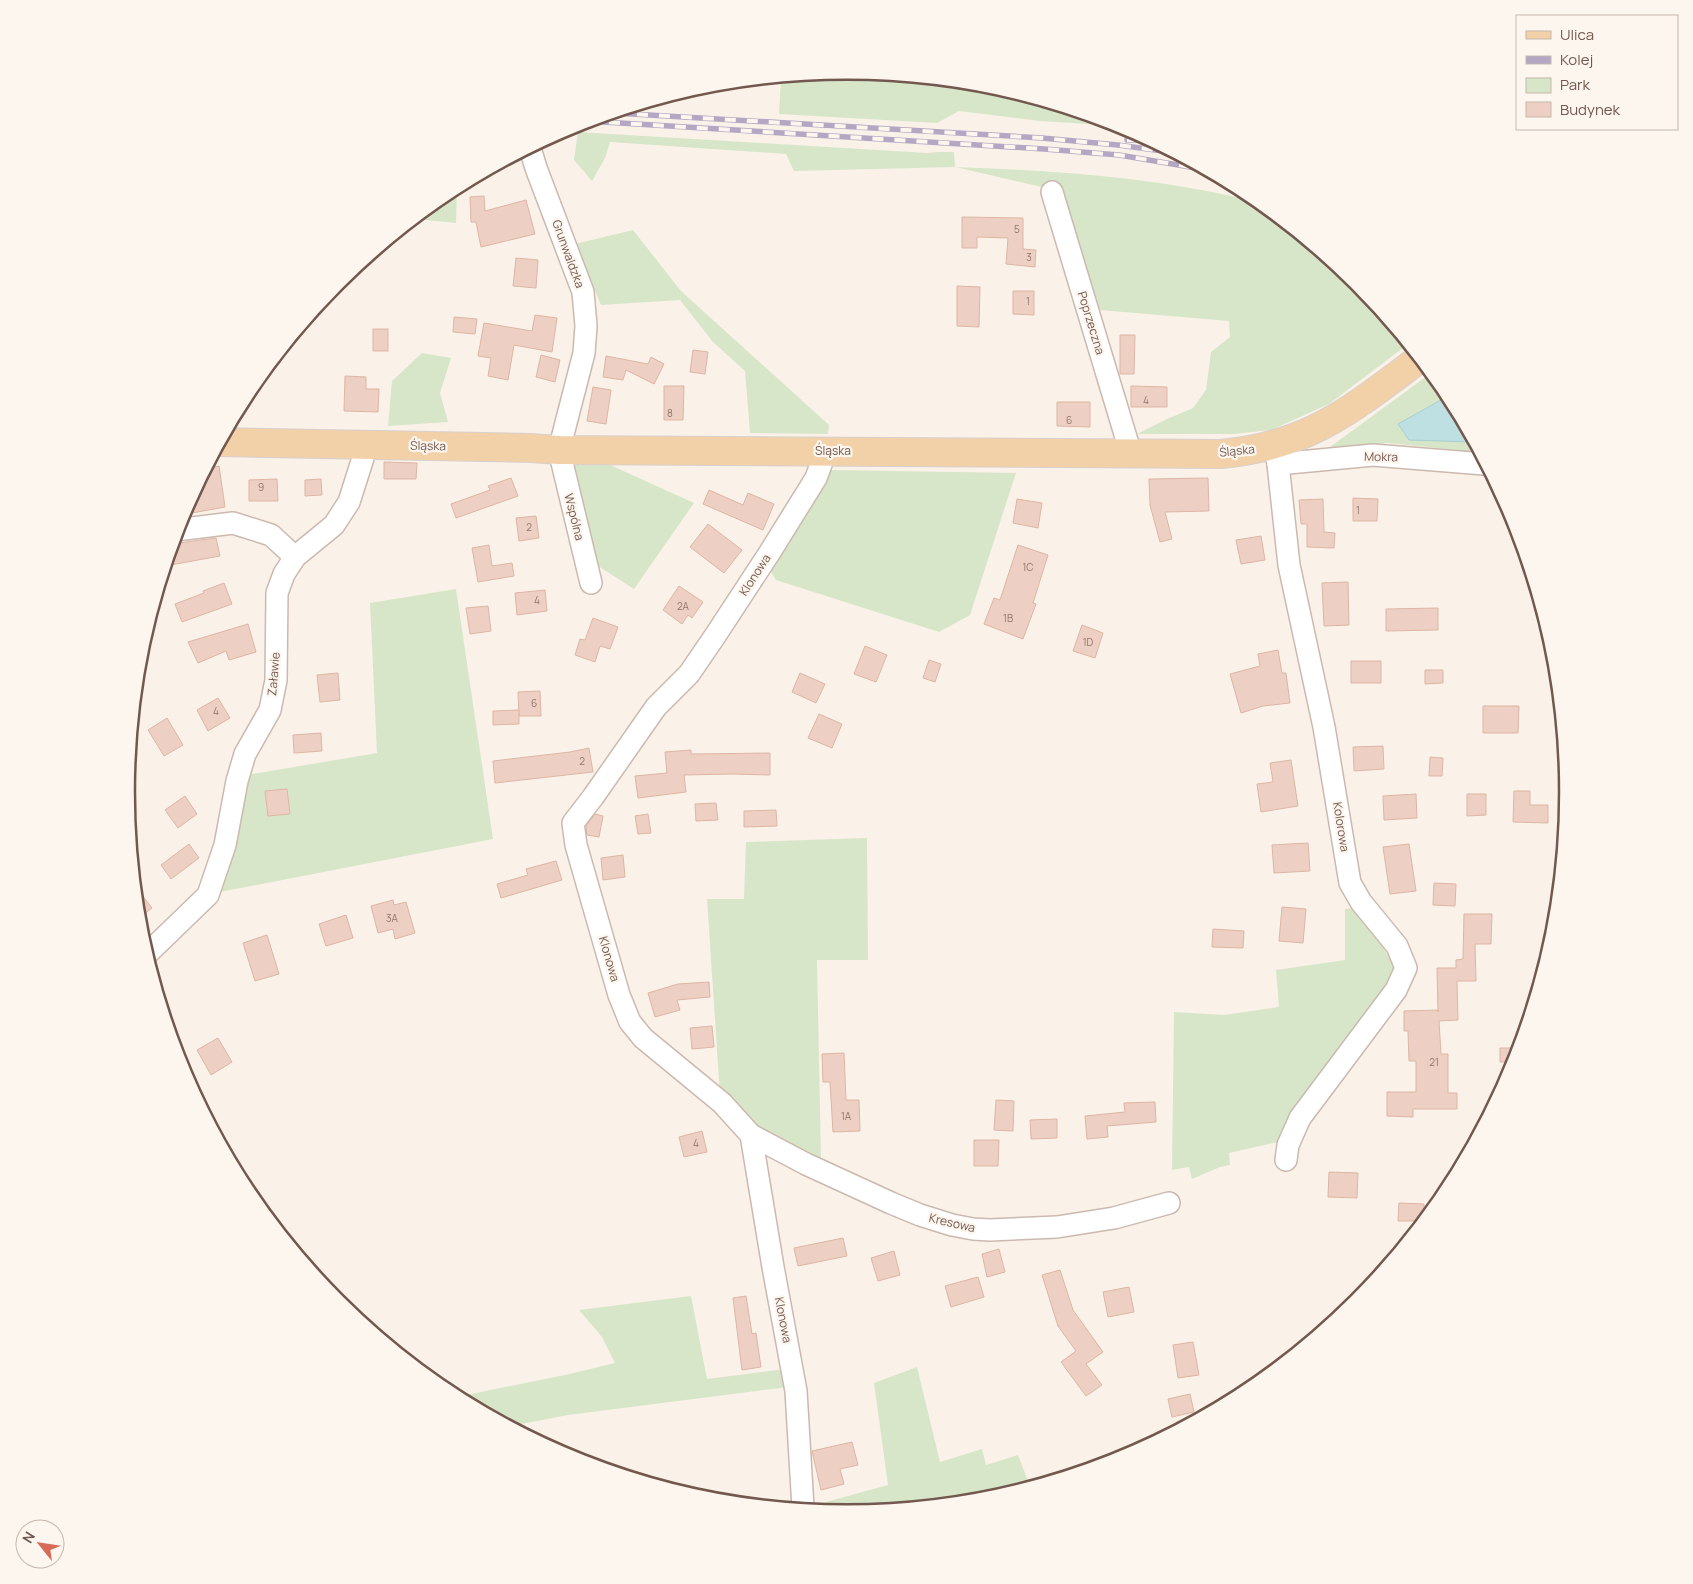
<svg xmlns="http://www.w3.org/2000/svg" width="1693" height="1584" viewBox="0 0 1693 1584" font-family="Manrope,sans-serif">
  <rect width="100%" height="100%" fill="#faf2e8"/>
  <g fill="#d7e6c8">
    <path d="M846 71 987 85 1122 126 1040 121 959 111 937 123 779 114 781 78Z"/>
    <path d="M578 132 927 153 939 152H954L955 167C1058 171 1160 177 1260 203L1356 283 1407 345 1329 404 1271 430 1233 434H1137L1167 419 1193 408 1206 390 1211 352 1230 337 1229 321 1100 310 1063 192 955 167 794 171 786 154 610 142 605 158 592 181 574 160Z"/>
    <path d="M457 187 456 223 415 219 446 193Z"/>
    <path d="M633 230 681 291 829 425 828 434 750 433 745 371 713 342 680 300 601 305 575 244Z"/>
    <path d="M422 353 451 358 440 393 448 422 388 426 392 381Z"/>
    <path d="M1431 373 1446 392 1478 452 1387 443 1326 450Z"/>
    <path d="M608 464 694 503 634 589 578 553 552 465Z"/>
    <path d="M831 470 1016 473 970 615 939 632 776 580 768 567Z"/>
    <path d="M456 589 493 839 220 892 247 775 377 753 370 603Z"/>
    <path d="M867 838 868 960H817L821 1158 758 1133 720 1095 707 899H744L746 842Z"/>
    <path d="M1359 908 1396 969 1385 993 1309 1092 1278 1142 1229 1153 1230 1165 1220 1167 1192 1179 1189 1167 1172 1170 1174 1012 1224 1015 1279 1007 1276 970 1345 960V909Z"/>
    <path d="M691 1296 707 1379 785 1369 788 1387 568 1415 511 1426 456 1397 565 1375 615 1363 602 1337 579 1310Z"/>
    <path d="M917 1367 940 1462 982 1449 986 1465 1018 1455 1030 1486 987 1499 846 1513 815 1510V1505L888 1485 874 1383Z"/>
  </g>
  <path fill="#bee0e2" stroke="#a6cfd3" d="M1448 396 1473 442 1409 440 1398 424Z"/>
  <g fill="#edd0c3" stroke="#deb5a5">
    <path d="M484 196 485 211 526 200 535 234 481 247 476 222H471L470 197Z"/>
    <path d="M962 217 1023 218V249L1036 250 1035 267 1006 264 1008 238 977 237V248H962Z"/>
    <path d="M516 258 538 260 536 288 513 286Z"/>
    <path d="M957 286 980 287 979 327 957 326Z"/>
    <path d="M1013 291H1034V315L1013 314Z"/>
    <path d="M535 315 557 318 552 352 514 345 508 380 488 376 491 358 478 356 484 323 532 331Z"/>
    <path d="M454 317 477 319 475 334 453 332Z"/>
    <rect x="373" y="329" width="15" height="22"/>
    <path d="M1120 335H1135L1134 374H1120Z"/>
    <path d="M693 350 708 352 705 374 690 372Z"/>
    <path d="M541 355 560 360 555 382 536 377Z"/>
    <path d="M606 356 648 364 651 357 664 364 654 384 626 370 623 380 603 377Z"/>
    <path d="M345 376 366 377V389H379L378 412 344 411Z"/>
    <path d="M664 386H684L683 420H664Z"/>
    <path d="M1131 386 1167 387V407H1131Z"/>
    <path d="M593 387 611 390 606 424 587 421Z"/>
    <path d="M1057 402H1090V427L1057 426Z"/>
    <path d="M384 462 417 463 416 479H384Z"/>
    <path d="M219 466 225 507 181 515 195 490 202 489 200 480 206 469Z"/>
    <path d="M511 478 518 496 456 518 451 504 490 490 488 486Z"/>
    <path d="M1208 478 1209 511 1165 512 1172 539 1160 542 1150 505 1149 479Z"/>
    <path d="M277 479 278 501H249V480Z"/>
    <path d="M321 479 322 495 305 496V480Z"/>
    <path d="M709 490 743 505 748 493 774 504 763 530 703 504Z"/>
    <path d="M1353 498 1378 499 1377 521H1353Z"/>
    <path d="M1017 499 1042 503 1038 528 1013 523Z"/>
    <path d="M1323 499 1324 532 1335 533 1334 548 1307 547V524H1301L1299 500Z"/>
    <path d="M536 516 539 538 519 541 516 518Z"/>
    <path d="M708 524 742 550 724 573 690 547Z"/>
    <path d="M1261 536 1265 560 1241 564 1236 540Z"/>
    <path d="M216 538 220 556 165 566 172 544Z"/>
    <path d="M489 545 492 566 512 563 514 576 478 582 472 548Z"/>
    <path d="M1018 545 1048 555 1033 603 1036 604 1023 639 984 624 994 598 1000 600Z"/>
    <path d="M1348 582 1349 625 1324 626 1322 583Z"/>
    <path d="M224 583 232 604 182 622 175 604 204 593 203 591Z"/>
    <path d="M679 586 703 602 692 618 688 615 682 624 663 610Z"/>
    <path d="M545 590 547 611 517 615 515 593Z"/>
    <path d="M488 606 491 631 470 634 466 608Z"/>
    <path d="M1438 608V630L1386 631V609Z"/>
    <path d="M593 618 618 627 610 649 600 646 595 662 575 655 580 639 585 640Z"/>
    <path d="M248 624 256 652 229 660 226 651 198 663 188 642Z"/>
    <path d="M1082 625 1103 633 1095 658 1073 651Z"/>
    <path d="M865 646 887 655 876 682 854 674Z"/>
    <path d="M1278 650 1282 673H1286L1290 703 1263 706 1241 713 1230 674 1260 666 1258 654Z"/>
    <path d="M929 660 941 664 935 682 923 678Z"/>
    <rect x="1351" y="661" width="30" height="22"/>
    <path d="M1425 670H1443V683L1425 684Z"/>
    <path d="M338 673 340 700 320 702 317 675Z"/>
    <path d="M800 673 825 684 816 703 792 692Z"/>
    <path d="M540 691 541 716H519L518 692Z"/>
    <path d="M218 698 230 718 208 731 197 710Z"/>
    <path d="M1483 706H1519L1518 733H1483Z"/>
    <path d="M519 710V724L493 725V711Z"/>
    <path d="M819 714 842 724 832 748 808 738Z"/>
    <path d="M167 718 183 745 164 756 148 730Z"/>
    <path d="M321 733 322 751 294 753 293 735Z"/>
    <path d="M1383 746 1384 769 1354 771 1353 747Z"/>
    <path d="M589 748 593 772 495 783 493 761 570 752Z"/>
    <path d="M691 750V754L770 753V775L732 774 684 775 686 792 638 798 635 776 667 773 665 752Z"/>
    <path d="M1430 757 1443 758 1442 776H1429Z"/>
    <path d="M1291 760 1298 806 1261 812 1257 784 1273 782 1270 763Z"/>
    <path d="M287 789 290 814 268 816 265 791Z"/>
    <path d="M1514 791H1530V805H1548V823L1513 822Z"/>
    <path d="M1416 794 1417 818 1384 820 1383 796Z"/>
    <path d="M1467 794H1486V815L1467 816Z"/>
    <path d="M185 796 197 814 178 828 165 810Z"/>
    <path d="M716 803 718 820 696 821 695 804Z"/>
    <path d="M776 810 777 826 744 827V811Z"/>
    <path d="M595 814 603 816 599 837 587 835 586 826Z"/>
    <path d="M648 814 651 833 638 834 635 816Z"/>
    <path d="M1308 843 1310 871 1274 873 1272 845Z"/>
    <path d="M189 844 199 858 171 879 161 865Z"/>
    <path d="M1409 844 1416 891 1390 894 1383 847Z"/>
    <path d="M623 855 625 877 603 880 601 858Z"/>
    <path d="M556 861 562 880 501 898 497 884 528 875 526 869Z"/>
    <path d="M1434 883 1456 884 1455 906 1433 905Z"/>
    <path d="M135 886 152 908 138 919V917Z"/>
    <path d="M393 900 394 905 406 902 415 933 395 939 393 929 378 933 371 906Z"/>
    <path d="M1282 907 1306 909 1303 943 1279 941Z"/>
    <path d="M1464 914H1492L1491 944H1475L1476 981H1457L1458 1020 1439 1021 1441 1054H1448V1093H1457V1109H1413V1117L1387 1116V1092H1416V1061H1409L1408 1031H1404V1011L1438 1010V1012L1437 968H1456V960L1463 959Z"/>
    <path d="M346 915 353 938 326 946 319 924Z"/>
    <path d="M1213 929 1244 931 1243 948 1212 947Z"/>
    <path d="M267 935 279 974 255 981 243 943Z"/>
    <path d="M709 982 710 997 677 1000 680 1010 655 1017 648 993 678 984Z"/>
    <path d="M712 1026 714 1047 692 1049 690 1028Z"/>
    <path d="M218 1038 232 1062 211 1075 197 1050Z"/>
    <path d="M1500 1048H1518L1514 1062H1500Z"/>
    <path d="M844 1053 846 1100H859L860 1131 833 1132 830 1082H823L822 1054Z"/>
    <path d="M996 1100 1014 1101 1013 1131 994 1130Z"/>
    <path d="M1155 1102 1156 1122 1107 1126 1108 1137 1087 1139 1085 1116 1125 1112 1124 1103Z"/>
    <path d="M1057 1119V1138L1031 1139 1030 1120Z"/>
    <path d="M702 1131 707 1152 684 1157 679 1137Z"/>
    <path d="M974 1140H999L998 1166H974Z"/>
    <path d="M1329 1172 1358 1173 1357 1198 1328 1197Z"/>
    <path d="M1399 1203 1424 1204V1219L1422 1221H1398Z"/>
    <path d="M843 1238 847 1256 798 1266 794 1248Z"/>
    <path d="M999 1249 1005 1272 987 1277 982 1254Z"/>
    <path d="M894 1251 900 1275 878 1281 871 1258Z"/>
    <path d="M1060 1270 1073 1310 1103 1352 1086 1364 1102 1385 1086 1396 1061 1362 1076 1351 1058 1326 1042 1275Z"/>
    <path d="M978 1277 984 1297 951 1307 945 1286Z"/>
    <path d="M1129 1287 1134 1312 1108 1317 1103 1292Z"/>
    <path d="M746 1296 752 1334 756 1333 761 1367 742 1370 733 1298Z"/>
    <path d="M1193 1342 1199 1375 1178 1378 1173 1345Z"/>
    <path d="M1190 1394 1194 1412 1172 1417 1168 1399Z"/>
    <path d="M852 1442 858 1465 840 1469 844 1484 821 1490 812 1451Z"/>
  </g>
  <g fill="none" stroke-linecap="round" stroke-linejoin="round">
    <defs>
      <g id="minor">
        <path d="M530 148 536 168 583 292 586 326 584 353 559 450 591 583"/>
        <path d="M1052 192 1131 454"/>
        <path d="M1274 445 1278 464 1289 565 1324 727 1350 883 1361 902 1397 946 1406 968 1396 990 1300 1118 1288 1145 1286 1160"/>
        <path d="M1278 464 1373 455 1484 464"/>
        <path d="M176 530 233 523 271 535 295 557"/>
        <path d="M146 955 208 895 225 845 237 781 245 754 270 710 276 680 277 593 284 574 295 557 334 525 349 502 363 458V444"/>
        <path d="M751 1135 806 1164 891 1203 920 1215 952 1225 973 1229 990 1230 1057 1227 1114 1218 1169 1203"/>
        <path d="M803 1508 796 1391 773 1267 751 1135 722 1103 643 1038 630 1022 619 995 576 845 573 823 593 797 656 707 689 674 715 636 770 552 816 478 826 451"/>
      </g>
      <path id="major" d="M220 442 530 448 559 450 1221 454C1309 446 1352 409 1419 359"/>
    </defs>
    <use href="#minor" stroke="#cbb9af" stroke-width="24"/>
    <use href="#major" stroke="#d8d0ce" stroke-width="30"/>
    <use href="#minor" stroke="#fff" stroke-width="21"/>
    <use href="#major" stroke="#f2d0a8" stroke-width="28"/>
    <defs>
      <g id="rail">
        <path d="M615 113 1042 138 1118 145 1170 152"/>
        <path d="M587 121 1044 149 1119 155 1202 169"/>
        <path d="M1127 140H1148"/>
      </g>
    </defs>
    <use href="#rail" stroke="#b4a7c3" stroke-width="5.5"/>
    <use href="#rail" stroke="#fdf6ee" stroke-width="4" stroke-dasharray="11" stroke-linecap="butt"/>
  </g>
  <g text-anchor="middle" stroke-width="4.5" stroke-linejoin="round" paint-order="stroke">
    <g font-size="10" fill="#91766c">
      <text x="1017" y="233">5</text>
      <text x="1029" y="261">3</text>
      <text x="1028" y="305">1</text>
      <text x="1146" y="404">4</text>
      <text x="670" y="417">8</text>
      <text x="1069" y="424">6</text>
      <text x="261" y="491">9</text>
      <text x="1358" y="514">1</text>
      <text x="529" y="531">2</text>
      <text x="1028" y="571">1C</text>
      <text x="537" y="604">4</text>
      <text x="683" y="610">2A</text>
      <text x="1008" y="622">1B</text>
      <text x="1088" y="646">1D</text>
      <text x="534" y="707">6</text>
      <text x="216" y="715">4</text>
      <text x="582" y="765">2</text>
      <text x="392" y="922">3A</text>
      <text x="1434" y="1066">21</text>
      <text x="846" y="1120">1A</text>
      <text x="696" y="1147">4</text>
    </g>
    <g font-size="12" fill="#72584f" stroke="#fdf6ee">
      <text transform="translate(568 254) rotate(70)" y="4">Grunwaldzka</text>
      <text transform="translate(1091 323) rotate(73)" y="4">Poprzeczna</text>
      <text transform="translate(428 446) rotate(1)" y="4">Śląska</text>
      <text x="833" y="455">Śląska</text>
      <text transform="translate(1237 451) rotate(-6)" y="4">Śląska</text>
      <text transform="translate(1381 457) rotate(1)" y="4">Mokra</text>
      <text transform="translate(574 517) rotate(76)" y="4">Wspólna</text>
      <text transform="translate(755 575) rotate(-57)" y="4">Klonowa</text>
      <text transform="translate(274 674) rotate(-85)" y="4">Załawie</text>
      <text transform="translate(1341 827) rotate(81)" y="4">Kolorowa</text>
      <text transform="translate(609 959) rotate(74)" y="4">Klonowa</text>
      <text transform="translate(952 1223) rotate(13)" y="4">Kresowa</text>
      <text transform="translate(783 1320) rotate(79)" y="4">Klonowa</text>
    </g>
  </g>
  <path d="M0 0H1693V1584H0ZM135 792a712 712 0 1 1 1424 0a712 712 0 1 1-1424 0Z" fill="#fdf6ee" fill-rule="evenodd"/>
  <path fill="none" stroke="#72584f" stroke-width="2.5" d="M135 792a712 712 0 1 1 1424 0a712 712 0 1 1-1424 0Z"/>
  <rect x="1516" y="15" width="162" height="115" fill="#fdf6ee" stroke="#c5b7ae"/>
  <rect x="1526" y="31" width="25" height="8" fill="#f2d0a8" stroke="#c5b7ae"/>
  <text x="1560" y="40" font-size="15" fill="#72584f">Ulica</text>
  <rect x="1526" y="56" width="25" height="8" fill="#b4a7c3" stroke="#c5b7ae"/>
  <text x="1560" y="65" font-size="15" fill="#72584f">Kolej</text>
  <rect x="1526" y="78" width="25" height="15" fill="#d7e6c8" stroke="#c5b7ae"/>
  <text x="1560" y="90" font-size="15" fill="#72584f">Park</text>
  <rect x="1526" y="102" width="25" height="15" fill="#edd0c3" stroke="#c5b7ae"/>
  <text x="1560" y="115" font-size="15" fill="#72584f">Budynek</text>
  <g transform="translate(40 1544) rotate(300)"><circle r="24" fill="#fdf6ee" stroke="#c5b7ae"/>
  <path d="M0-4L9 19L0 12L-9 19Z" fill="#d76b5a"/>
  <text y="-8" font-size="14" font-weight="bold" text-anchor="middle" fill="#72584f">N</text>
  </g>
</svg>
